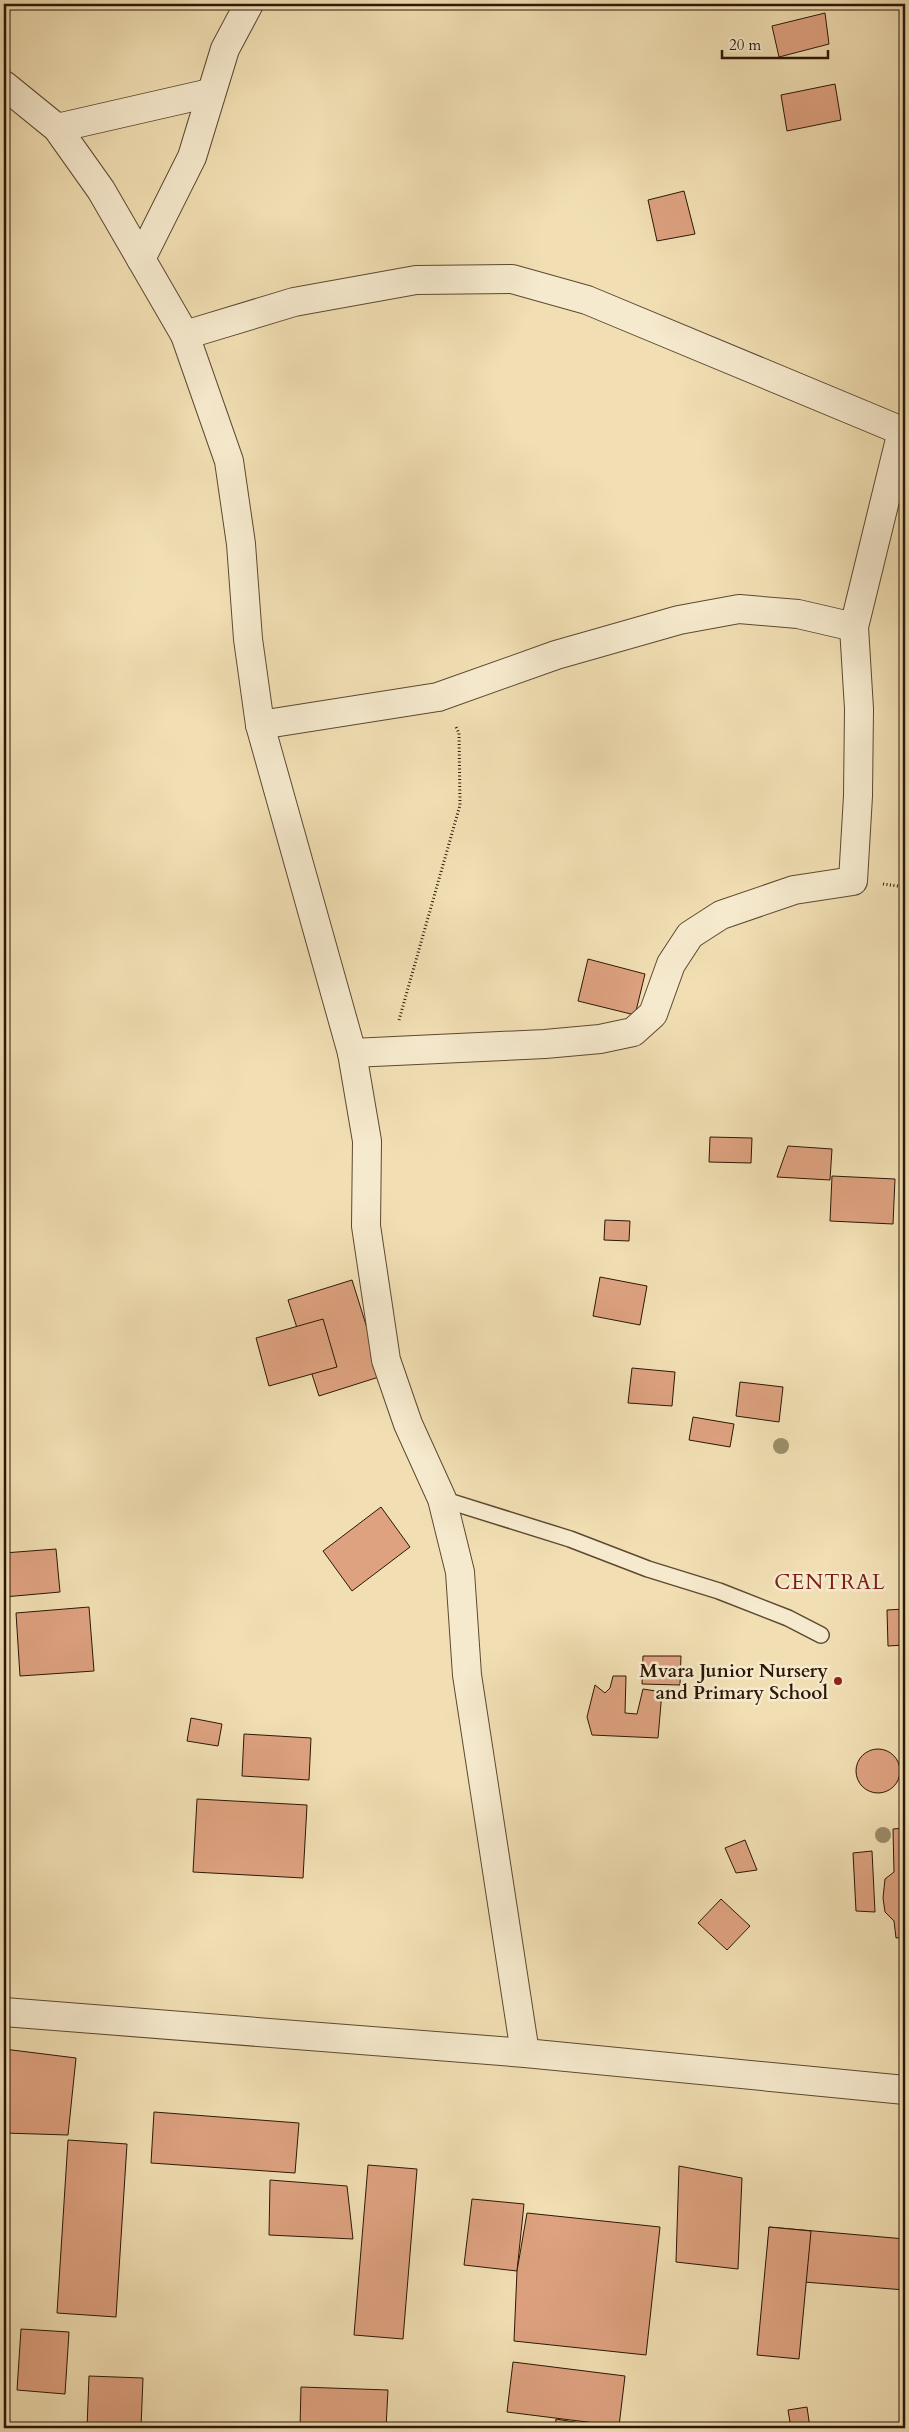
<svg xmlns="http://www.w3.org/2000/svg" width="909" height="2432" viewBox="0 0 909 2432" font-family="Cardo,serif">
  <rect width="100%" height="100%" fill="#f1dfb3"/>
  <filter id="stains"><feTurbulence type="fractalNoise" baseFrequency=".004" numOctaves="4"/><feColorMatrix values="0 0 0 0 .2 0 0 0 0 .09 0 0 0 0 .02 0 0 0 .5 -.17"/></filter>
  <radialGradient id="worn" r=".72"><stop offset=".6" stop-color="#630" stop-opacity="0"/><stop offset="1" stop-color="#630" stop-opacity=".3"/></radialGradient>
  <g fill="#dea280" stroke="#2c1706">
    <path d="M825 13 829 44 779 57 772 26Z"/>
    <path d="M835 84 841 120 787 131 781 95Z"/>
    <path d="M684 191 695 234 657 241 648 200Z"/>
    <path d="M588 959 645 974 635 1015 578 1001Z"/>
    <path d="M710 1137 752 1138 751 1163 709 1162Z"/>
    <path d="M788 1146 832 1149 830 1180 777 1177Z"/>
    <path d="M832 1176 895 1179 893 1224 830 1221Z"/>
    <path d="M605 1220 630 1221 629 1241 604 1240Z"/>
    <path d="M600 1277 647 1286 640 1325 593 1316Z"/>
    <path d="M352 1280 382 1376 319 1396 288 1300Z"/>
    <path d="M323 1319 337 1367 269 1386 256 1338Z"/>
    <path d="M632 1368 675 1372 672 1406 628 1403Z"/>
    <path d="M740 1382 783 1387 779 1422 736 1416Z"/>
    <path d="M693 1417 734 1424 730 1447 689 1440Z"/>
    <path d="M381 1507 410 1547 352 1591 323 1551Z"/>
    <path d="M56 1549 60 1592 4 1597V1553Z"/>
    <path d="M89 1607 94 1671 20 1676 16 1613Z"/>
    <path d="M905 1609V1645L888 1646 887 1610Z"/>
    <path d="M643 1656H681L680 1685 642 1684Z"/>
    <path d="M613 1676H626L625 1713 637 1714 643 1689 662 1692 658 1738 592 1735 587 1717 595 1685 605 1693 610 1688Z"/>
    <path d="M191 1718 222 1724 218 1746 187 1741Z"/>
    <path d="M244 1734 311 1738 309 1780 242 1776Z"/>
    <circle cx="878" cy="1771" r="22"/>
    <path d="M197 1799 307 1805 303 1878 193 1872Z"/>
    <path d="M905 1828V1937L896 1938 894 1921 885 1912 883 1898 885 1879 894 1872 893 1829Z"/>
    <path d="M745 1840 757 1870 736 1873 725 1848Z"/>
    <path d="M872 1851 875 1912 856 1911 853 1853Z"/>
    <path d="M721 1899 750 1926 727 1950 698 1923Z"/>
    <path d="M4 2049 76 2058 68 2135 4 2133Z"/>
    <path d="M154 2112 299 2123 295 2173 151 2163Z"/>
    <path d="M68 2140 127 2144 116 2317 57 2313Z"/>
    <path d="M368 2165 417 2169 403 2339 354 2335Z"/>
    <path d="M679 2166 742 2178 738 2269 676 2262Z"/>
    <path d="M270 2180 347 2186 353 2239 269 2235Z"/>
    <path d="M472 2199 524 2204 517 2271 464 2265Z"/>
    <path d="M527 2213 660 2227 646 2355 514 2341 517 2271Z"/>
    <path d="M769 2227 905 2239V2290L766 2279Z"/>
    <path d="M769 2227 811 2231 799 2359 757 2355Z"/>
    <path d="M21 2329 69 2332 65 2394 17 2390Z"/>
    <path d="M513 2362 625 2376 619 2426 507 2412Z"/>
    <path d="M89 2376 143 2378 141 2428H87Z"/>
    <path d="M301 2387 388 2390 386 2428H300Z"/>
    <path d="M807 2407 810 2428H791L788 2410Z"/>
    <path d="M556 2419 610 2428H555Z"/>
    <path d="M434 2424 479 2428H434Z"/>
  </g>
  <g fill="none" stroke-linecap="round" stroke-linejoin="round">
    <defs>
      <path id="service" d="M442 1499 570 1539 648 1569 719 1591 788 1618 821 1635"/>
      <g id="minor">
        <path d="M4 85 57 128 101 190 185 335 229 461 241 544 248 639 260 725 352 1053 367 1141 366 1226 386 1360 408 1424 442 1499 460 1572 467 1675 525 2053"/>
        <path d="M57 128 210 93"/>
        <path d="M141 259 192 157 225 49 249 4"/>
        <path d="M185 335 294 302 416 280 512 279 587 300 902 431"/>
        <path d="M260 725 438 697 556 655 679 620 739 609 798 614 854 627"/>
        <path d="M352 1053 545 1044 600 1039 633 1032 653 1014 671 964 690 935 721 915 794 890 853 881 858 796 859 709 854 627 902 431 905 432"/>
        <path d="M4 2012 525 2053 905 2090"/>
      </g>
    </defs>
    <use href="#service" stroke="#5d4931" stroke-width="18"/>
    <use href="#minor" stroke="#5d4931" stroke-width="30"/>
    <g stroke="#2c1706" stroke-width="3" stroke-dasharray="1 2.5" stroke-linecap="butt">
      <path d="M883 884 905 887"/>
      <path d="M399 1020 460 805 459 733 455 725"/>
    </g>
    <use href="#service" stroke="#f6eace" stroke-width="15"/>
    <use href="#minor" stroke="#f6eace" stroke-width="28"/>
  </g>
  <g fill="#9b8e6b">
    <circle cx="781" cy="1446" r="8"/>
    <circle cx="883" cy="1835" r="8"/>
  </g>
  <circle fill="#8f2418" stroke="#f6eace" stroke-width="2" cx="838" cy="1681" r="5"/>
  <g text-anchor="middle" stroke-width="5" stroke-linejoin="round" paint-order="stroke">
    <g font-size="19" font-weight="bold" fill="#2c1706" stroke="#f6eace" text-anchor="end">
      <text x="828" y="1677">Mvara Junior Nursery<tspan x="828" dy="22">and Primary School</tspan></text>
    </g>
    <g font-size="21" letter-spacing="1" fill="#7a1f14" stroke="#f6eace">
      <text x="830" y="1589">CENTRAL</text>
    </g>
  </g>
  <rect width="909" height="2432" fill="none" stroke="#f1dfb3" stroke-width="20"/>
  <rect x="5" y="5" width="899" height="2422" fill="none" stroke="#2c1706" stroke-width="2.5"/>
  <rect x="10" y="10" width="889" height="2412" fill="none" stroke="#2c1706"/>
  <path d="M722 50v8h106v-8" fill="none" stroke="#2c1706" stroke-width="2.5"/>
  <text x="729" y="50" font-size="15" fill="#2c1706" stroke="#f6eace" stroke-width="4" paint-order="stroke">20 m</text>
  <rect width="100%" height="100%" filter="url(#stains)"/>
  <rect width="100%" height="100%" fill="url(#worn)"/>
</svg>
